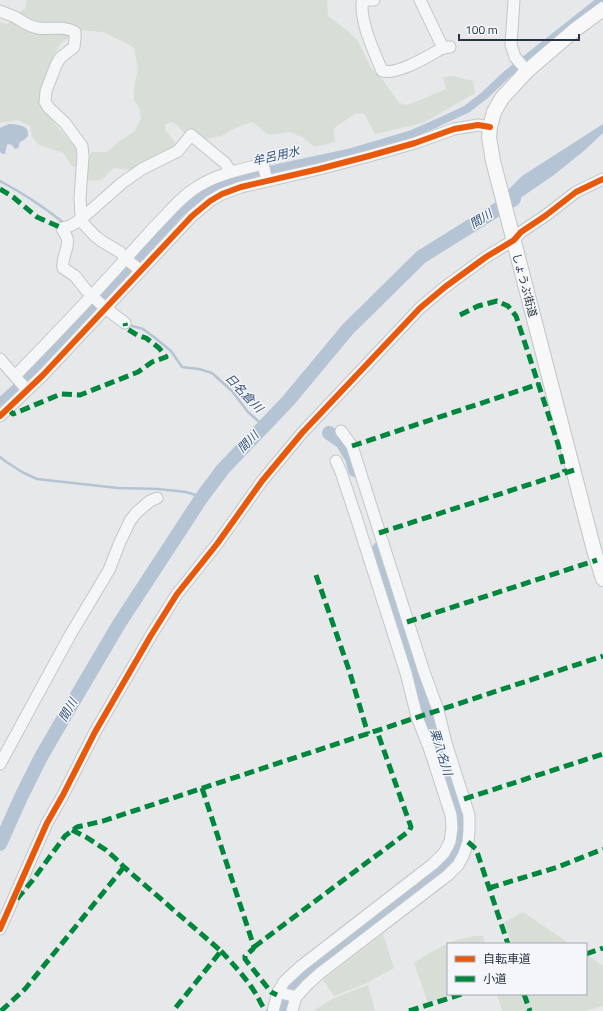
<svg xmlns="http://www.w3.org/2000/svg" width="603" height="1011" viewBox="0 0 603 1011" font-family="'Titillium Web','Noto Sans JP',sans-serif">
  <rect width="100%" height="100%" fill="#e6e8ea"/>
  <g fill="#d6ded6">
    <path d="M27 0H327L328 16 348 31 358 41 371 68 382 79 399 103 408 105 446 89 443 77 452 76 473 81 475 93 423 123 375 134 364 113 355 114 334 128 335 142 314 147 304 138 290 132 269 135 252 122 240 126 221 136 200 140 186 134 173 122 165 124V130L176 143 174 150 131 170 114 168 101 180 87 181V168L91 152H107L120 141 135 131 141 118 139 108 134 100V88L138 69 134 48 124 42 115 38 103 32 79 30 60 44 47 69 40 97 43 110 76 148 78 166 73 167 63 153 39 145 32 137 30 126 17 120 0 123V22L8 24 25 8Z"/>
    <path d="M523 912 570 944H512L504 922Z"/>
    <path d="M383 934 394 968 367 983 334 996 323 980Z"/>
    <path d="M474 936H483L485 944H448V994H453L428 1003 414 963 429 953 453 941Z"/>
    <path d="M588 955 603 966V1006L585 1011H502L497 994H586V956Z"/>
    <path d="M368 985 375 1011H313L334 998Z"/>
  </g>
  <g fill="#b4c4d5">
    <path d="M9 124C15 124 23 125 27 129 28 131 28 134 28 136L24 140 20 142 18 148 15 149 12 145 8 144 7 145 5 154H3L0 152V128Z"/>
    <path d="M603 124V133L585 150 554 175 510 205 506 192 522 176Z"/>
  </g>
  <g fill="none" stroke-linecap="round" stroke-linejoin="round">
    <g stroke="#b4c4d5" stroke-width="2.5">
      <path d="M0 181C23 193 44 207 64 223"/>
      <path d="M132 326 143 329 154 337 171 351 182 367 199 369 212 373 232 391 248 412 264 426"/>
      <path d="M0 457 5 461 22 472 37 479 118 488 158 489 186 492 202 497"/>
    </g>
    <path stroke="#b4c4d5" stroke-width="8" d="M0 402 30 375 94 308 179 214 196 200 210 190 250 174 348 153 412 134 437 123 467 109 485 95 506 75 601 0"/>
    <g stroke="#b4c4d5" stroke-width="14">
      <path d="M329 433 342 442 352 458 355 470"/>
      <path d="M0 844 22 795 41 757 66 714 119 624 202 497 223 469 288 401 348 329 421 257 514 199"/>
      <path d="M284 1011 287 999 295 983 445 867C448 863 452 858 454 853 464 837 461 820 457 803L379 549"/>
    </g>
    <defs>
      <g id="minor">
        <path d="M374 0H367L362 3C361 25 374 51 382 71 398 75 428 56 443 48L450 47"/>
        <path d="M420 0 443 48"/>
        <path d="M514 0 511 45 515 57 527 71"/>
        <path d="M0 11C5 13 10 15 15 17 22 21 29 27 38 28 50 30 63 25 75 32V38L74 47 60 58 56 65 46 91 45 102 49 108 65 123 82 146 83 156 80 198 81 215 80 220 95 236 103 242 120 252 126 259 140 270"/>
        <path d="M125 323 105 308 86 290 75 276 63 268C61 258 70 247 67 238 66 235 63 231 62 228L70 226 80 220 122 183 142 169 178 151 191 135 225 163 231 172"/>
        <path d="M0 359 27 390"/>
        <path d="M15 376C50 340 85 304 119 266 134 250 148 233 164 217 174 206 184 195 197 187 217 174 240 170 263 164L266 177V181"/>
        <path d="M0 416 43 375 192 216 210 201 222 194 241 187 319 169 369 156 415 143 454 129 478 125 490 127"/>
        <path d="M0 764 69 637 109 570 120 542 130 521 136 513 150 501 157 498"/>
        <path d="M0 929 47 823 63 795 95 732 150 637 177 594 217 544 262 481 302 433 420 308 445 287 486 257 514 240 521 232 545 216 576 192 603 179"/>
        <path d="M296 997 278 992 284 982 300 967 433 864 444 853 450 842 452 828 451 815 430 750 417 717 406 673 355 514 341 472 336 461"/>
        <path d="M273 1011 278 992"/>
        <path d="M292 1011 296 997 307 985 319 974 448 875 458 865 463 856 468 842 469 831V815L446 743 438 710 424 672 352 446 341 431"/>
      </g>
      <path id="major" d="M603 9 576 29 527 71 502 98 494 112 490 127 489 137 493 161 594 550 603 579"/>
    </defs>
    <use href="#minor" stroke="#c4c6c8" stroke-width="13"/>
    <use href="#major" stroke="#c2c5c8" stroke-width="16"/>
    <use href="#minor" stroke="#f5f6f7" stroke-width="11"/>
    <use href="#major" stroke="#f8f8f8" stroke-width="14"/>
    <g stroke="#00873e" stroke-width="5" stroke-dasharray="10 5" stroke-linecap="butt">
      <path d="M0 189 13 197 37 217 62 228"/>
      <path d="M460 315 478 306 497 301 508 306 516 316 558 444 565 472"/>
      <path d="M8 409 13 414 61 394 80 395 138 372 152 362 166 357 164 354 159 348 146 338 137 335 126 328 125 323"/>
      <path d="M352 446 539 384"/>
      <path d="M379 533 574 470"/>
      <path d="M316 575 349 670 368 734"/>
      <path d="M407 622 597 560"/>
      <path d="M202 788 254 947 253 949 245 956V959L271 992 277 995"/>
      <path d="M464 799 603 754"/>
      <path d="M72 830 86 837 106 850 116 859 124 867 221 951 173 1011"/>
      <path d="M468 842 476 849 508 944"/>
      <path d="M489 888 558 867 603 849"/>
      <path d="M17 899 32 881 65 836 77 827 103 821 603 656"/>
      <path d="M254 947 409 831 411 827 377 731"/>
      <path d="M221 951C233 964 245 977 254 991 259 998 261 1005 266 1011"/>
      <path d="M586 954 603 948"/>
      <path d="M524 994 530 1011"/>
      <path d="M1 1011 25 989 124 867"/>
      <path d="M409 1011 462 994"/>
    </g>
    <defs>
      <g id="cycleway">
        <path d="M0 416 43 375 192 216 210 201 222 194 241 187 319 169 369 156 415 143 454 129 478 125 490 127"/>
        <path d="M0 929 47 823 63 795 95 732 150 637 177 594 217 544 262 481 302 433 420 308 445 287 486 257 514 240 521 232 545 216 576 192 603 179"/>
      </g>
    </defs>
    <use href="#cycleway" stroke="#f4f6f9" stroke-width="8"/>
    <use href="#cycleway" stroke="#e8590c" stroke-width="6"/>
  </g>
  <g text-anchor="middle" stroke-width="3" stroke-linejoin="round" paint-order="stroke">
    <g font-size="11" fill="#2b3445" stroke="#f4f6f9">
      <text transform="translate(525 285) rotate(75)" y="4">しょうぶ街道</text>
    </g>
    <g font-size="12" font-style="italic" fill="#34527a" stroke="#f4f6f9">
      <text transform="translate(276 156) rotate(-13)" y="4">牟呂用水</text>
      <text transform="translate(481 219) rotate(-32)" y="4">間川</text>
      <text transform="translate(244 393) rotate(46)" y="4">日名倉川</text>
      <text transform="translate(248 442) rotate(-46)" y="4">間川</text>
      <text transform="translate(68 710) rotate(-60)" y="4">間川</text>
      <text transform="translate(441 752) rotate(73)" y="4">栗八名川</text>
    </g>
  </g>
  <rect x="447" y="943" width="140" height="52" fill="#f4f6f9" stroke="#a4a8b1"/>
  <rect x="455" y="956" width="20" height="6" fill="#e8590c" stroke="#a4a8b1"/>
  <text x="483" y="963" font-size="12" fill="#2b3445">自転車道</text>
  <rect x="455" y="976" width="20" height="6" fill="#00873e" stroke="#a4a8b1"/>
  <text x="483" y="983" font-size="12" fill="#2b3445">小道</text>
  <path d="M459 34v6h120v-6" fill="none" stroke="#2b3445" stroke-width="2"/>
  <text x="465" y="34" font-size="12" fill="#2b3445" stroke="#f4f6f9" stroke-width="3" paint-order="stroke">100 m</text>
</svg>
